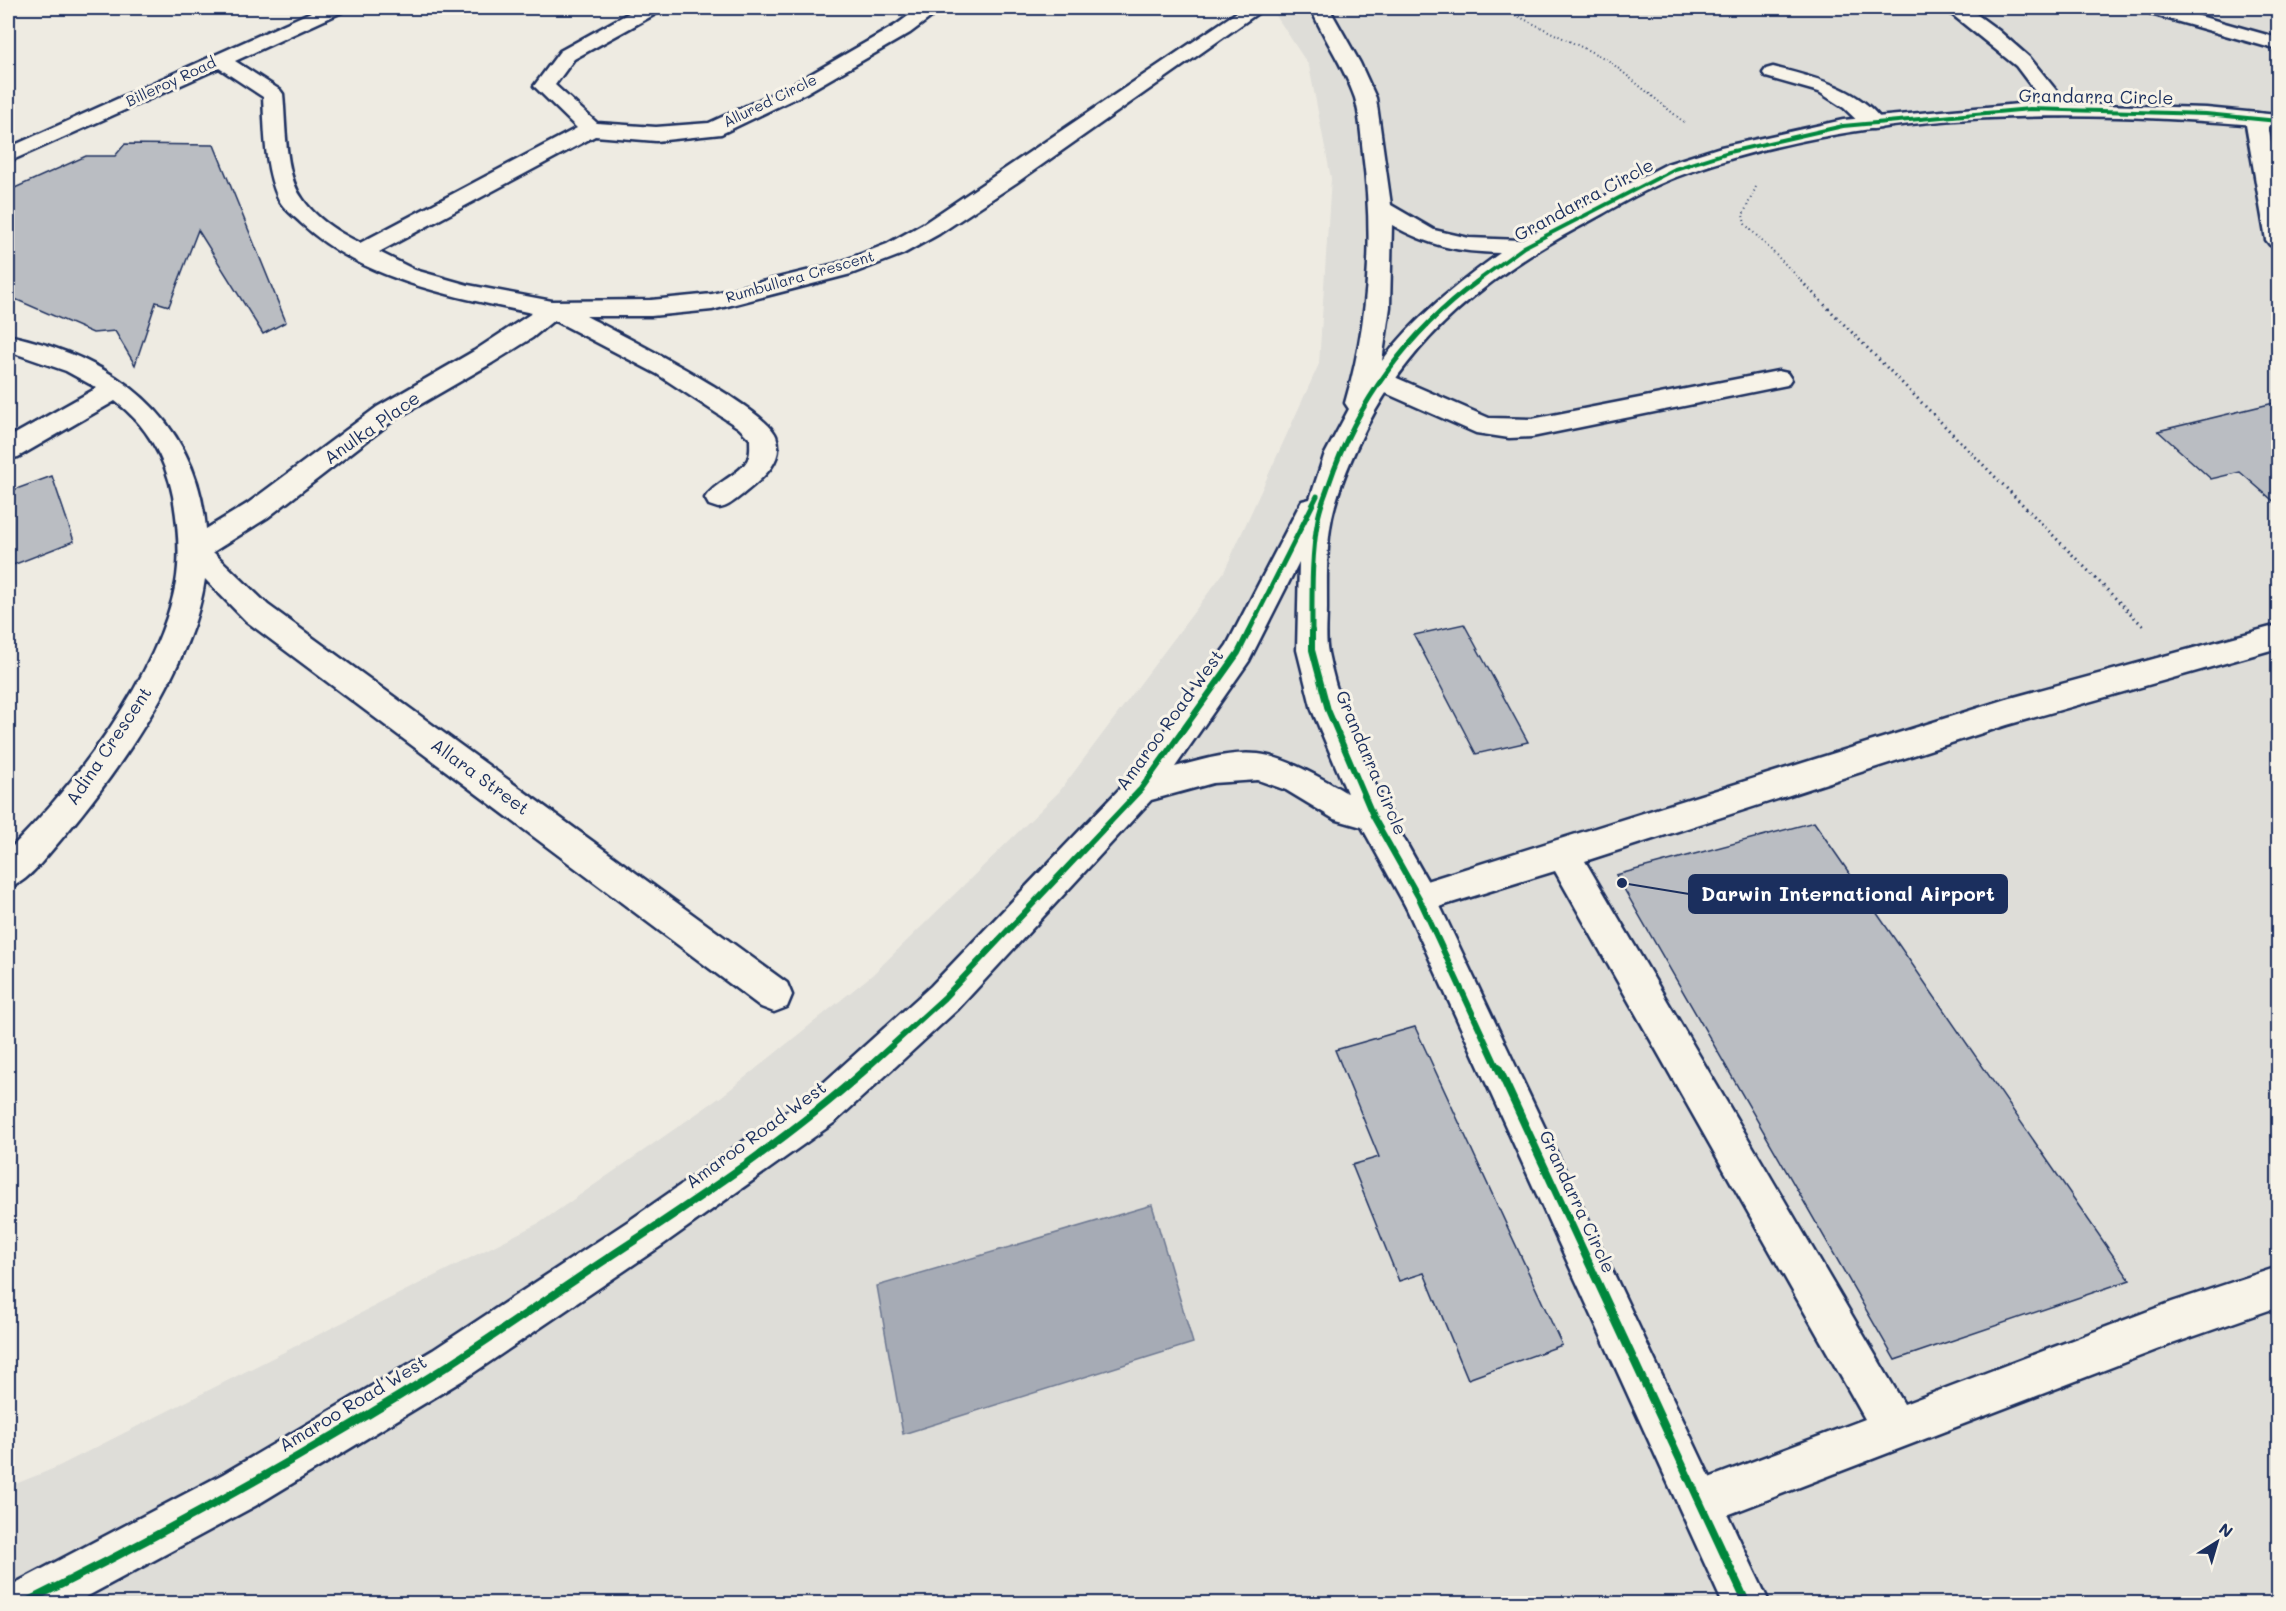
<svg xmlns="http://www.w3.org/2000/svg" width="2286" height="1611" viewBox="0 0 2286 1611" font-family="Mali,sans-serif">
  <rect width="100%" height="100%" fill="#eeebe2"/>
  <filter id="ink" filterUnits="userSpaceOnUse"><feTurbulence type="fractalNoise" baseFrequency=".0167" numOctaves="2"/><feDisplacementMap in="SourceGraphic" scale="12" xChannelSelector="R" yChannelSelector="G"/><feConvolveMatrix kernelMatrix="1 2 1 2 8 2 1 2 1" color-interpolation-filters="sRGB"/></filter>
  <g filter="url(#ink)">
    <path fill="#deddd8" d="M1271 8H2278V1603L8 1604V1487L55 1468 541 1222 722 1096 872 975 1059 792 1224 572 1319 364 1331 178 1309 66Z"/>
    <path fill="#a6abb5" stroke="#6e7992" stroke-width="1.5" d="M1152 1205 1193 1343 903 1434 877 1286Z"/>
    <g fill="#babdc2" stroke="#1b2f5e" stroke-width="1.5">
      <path d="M125 144 214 145 286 322 263 334 198 230 169 306 156 302 135 365 115 331 93 333 8 296V191L86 156H115Z"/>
      <path d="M2278 402V505L2240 472 2211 479 2158 431Z"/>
      <path d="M52 476 74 541 8 567V492Z"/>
      <path d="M1464 624 1528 742 1476 754 1414 635Z"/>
      <path d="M1814 822 2130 1280 1895 1360 1616 875Z"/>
      <path d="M1415 1027 1562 1345 1468 1379 1424 1273 1399 1281 1352 1165 1379 1157 1335 1050Z"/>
    </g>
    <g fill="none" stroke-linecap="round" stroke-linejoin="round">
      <defs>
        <g id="service">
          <path d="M1947 8H1968L1998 30 2030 58 2072 110 2069 115 2061 116 2053 115 2016 66 1949 12Z"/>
          <path d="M2150 8H2171L2278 38V50L2151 14 2148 10Z"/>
          <path d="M1773 67C1812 77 1859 87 1884 123L1881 128 1873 129 1865 128 1844 108 1819 92 1766 77 1763 73 1766 69Z"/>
          <path d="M2256 113 2264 114 2267 119 2278 181V247L2270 245 2266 240 2245 119 2248 114Z"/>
          <path d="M1778 371 1787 373 1791 379 1787 385 1532 437 1509 438 1476 433 1372 387 1368 381 1372 375 1381 373 1390 375 1489 418 1532 419Z"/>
          <path d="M2278 625V648L2007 725 1585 861 1904 1404 2172 1302 2278 1267V1307L2172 1344 1701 1525 1685 1519 1679 1503 1685 1487 1865 1419 1555 871 1419 913 1407 909 1402 898 1407 887 2007 699Z"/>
        </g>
        <g id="minor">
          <path d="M320 8H345L342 12 235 61 280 90 283 94C286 123 284 174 302 198 315 218 339 233 360 243L577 128 534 86 560 51 638 8H662L659 12 574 59 555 85 597 123 656 127 709 123 792 85 896 25 919 8H940L938 12 910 33 806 93 721 134 656 141 595 136 379 252 415 270 468 285 552 301 651 300 712 294 835 264 887 244 923 224 1243 8H1265L1016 183 939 234 903 254 851 274 712 310 651 316H586C620 334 764 406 776 436 786 462 759 481 742 495 735 500 727 508 718 508 715 507 712 506 709 505L705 498C715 482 741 474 748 459 751 453 750 446 750 439L739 428 657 374 554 320 532 338 492 363 395 419 267 518 213 552 268 605 787 983 792 995 787 1007 774 1012 761 1007 246 621 205 579C193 667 115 777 58 843 44 859 28 882 8 888V851C75 784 158 678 176 583 181 554 178 525 173 496 166 459 146 424 115 401L18 457 8 459V438L97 388 66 371 8 351V335C113 357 196 416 206 529L247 504 377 407 474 351 532 313C454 297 360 279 301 223 294 216 284 209 279 200 264 168 265 131 263 97L219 68 8 162V148Z"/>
          <path d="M1311 8H1329L1360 63 1376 98 1391 205 1434 230 1469 238 1520 240 1667 164 1721 147 1843 120 2030 103 2206 108 2278 115V127C2085 109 1871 107 1687 173 1649 186 1614 208 1579 227 1490 275 1414 335 1367 426 1353 454 1339 485 1332 517 1326 546 1327 578 1327 608 1327 622 1325 639 1328 653 1344 735 1390 815 1431 887L1770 1604H1723L1406 907 1362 827 1334 819 1286 790 1258 780 1213 783 1151 800 957 1010 835 1122 661 1246 463 1380 255 1506 73 1604H8V1587L223 1474 433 1350 633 1218 809 1096 931 986 1129 779 1227 645 1298 508 1302 501 1310 499 1324 456 1349 409 1345 403C1369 321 1374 237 1363 153 1361 135 1360 115 1355 98 1344 66 1323 38 1311 8ZM1392 225C1429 246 1458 252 1500 253 1456 285 1415 317 1382 361L1390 307ZM1299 562 1297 650 1312 710 1347 793C1323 779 1286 757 1258 754 1230 751 1201 760 1175 767L1249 661Z"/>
        </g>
      </defs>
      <use href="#service" stroke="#1b2f5e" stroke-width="5"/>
      <use href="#minor" stroke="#1b2f5e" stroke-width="5"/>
      <g stroke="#1b2f5e" stroke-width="2" stroke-dasharray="1 3" stroke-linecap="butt">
        <path d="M1501 8 1608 60 1685 123"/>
        <path d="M1756 187 1743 215 1745 224 1803 282"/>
      </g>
      <path stroke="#1b2f5e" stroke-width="3" stroke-dasharray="1.5 4" stroke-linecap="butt" d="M1801 281 2144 627"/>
      <use href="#service" fill="#f7f3e8" fill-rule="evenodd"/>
      <use href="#minor" fill="#f7f3e8" fill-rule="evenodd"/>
      <defs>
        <path id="cycleway-far3" d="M1476 282 1524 247 1675 169 1729 152 1843 126 2030 109 2206 114 2278 121"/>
        <g id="cycleway-far2">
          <path d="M1248 633 1317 496"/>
          <path d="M1312 633C1312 595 1311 556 1318 519 1320 507 1325 495 1329 484 1356 403 1409 331 1478 281"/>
        </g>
        <g id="cycleway-far1">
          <path d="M1312 631V650L1328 710 1373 816 1419 898 1498 1069"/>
          <path d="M866 1069 944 998 1141 789 1238 653 1249 631"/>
        </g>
        <g id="cycleway">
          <path d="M1498 1067 1747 1604"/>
          <path d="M22 1604C168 1532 311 1452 449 1365 495 1335 541 1303 587 1272 683 1208 782 1145 868 1067"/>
        </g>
      </defs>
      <use href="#cycleway-far3" stroke="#f7f3e8" stroke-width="6"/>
      <use href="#cycleway-far2" stroke="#f7f3e8" stroke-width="8"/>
      <use href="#cycleway-far1" stroke="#f7f3e8" stroke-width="10"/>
      <use href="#cycleway" stroke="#f7f3e8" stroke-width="11"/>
      <use href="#cycleway-far3" stroke="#00873e" stroke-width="4"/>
      <use href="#cycleway-far2" stroke="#00873e" stroke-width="5"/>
      <use href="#cycleway-far1" stroke="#00873e" stroke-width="6"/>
      <use href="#cycleway" stroke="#00873e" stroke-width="8"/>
    </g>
  </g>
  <g text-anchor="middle" stroke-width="6" stroke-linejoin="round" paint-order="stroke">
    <g font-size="15" fill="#1b2f5e" stroke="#f7f3e8">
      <text transform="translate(171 82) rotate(-25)" y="5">Billeroy Road</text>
      <text transform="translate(770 101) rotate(-26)" y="5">Allured Circle</text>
      <text transform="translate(800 277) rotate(-16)" y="5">Rumbullara Crescent</text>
    </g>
    <g font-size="18" fill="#1b2f5e" stroke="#f7f3e8">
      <text transform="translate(2096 97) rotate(1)" y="6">Grandarra Circle</text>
      <text transform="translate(1584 200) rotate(-28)" y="6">Grandarra Circle</text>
      <text transform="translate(372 428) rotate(-35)" y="6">Anulka Place</text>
      <text transform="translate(1170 720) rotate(-54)" y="6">Amaroo Road West</text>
      <text transform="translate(109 746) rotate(-56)" y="6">Adina Crescent</text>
      <text transform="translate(1371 763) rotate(67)" y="6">Grandarra Circle</text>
      <text transform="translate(480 777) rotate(36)" y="6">Allara Street</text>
      <text transform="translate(756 1135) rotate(-36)" y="6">Amaroo Road West</text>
      <text transform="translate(1577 1202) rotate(65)" y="6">Grandarra Circle</text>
      <text transform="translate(353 1404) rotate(-31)" y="6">Amaroo Road West</text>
    </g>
  </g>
  <path fill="none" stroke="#1b2f5e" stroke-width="2" d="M1622 883L1689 894"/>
  <circle fill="#1b2f5e" stroke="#f7f3e8" stroke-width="2" cx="1622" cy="883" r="6"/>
  <rect fill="#1b2f5e" stroke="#1b2f5e" stroke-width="2" x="1689" y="875" width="318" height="38" rx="6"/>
  <g font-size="20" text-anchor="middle" font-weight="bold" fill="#fff">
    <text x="1848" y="901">Darwin International Airport</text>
  </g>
  <rect width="2286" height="1611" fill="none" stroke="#f7f3e8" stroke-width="30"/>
  <rect x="15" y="15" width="2256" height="1581" fill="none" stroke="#1b2f5e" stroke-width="2" filter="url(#ink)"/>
  <g transform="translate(2217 1542) rotate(37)" stroke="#f7f3e8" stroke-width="4.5" paint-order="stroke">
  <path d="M0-4.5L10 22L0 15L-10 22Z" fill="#1b2f5e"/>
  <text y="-9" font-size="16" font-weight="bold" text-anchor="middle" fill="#1b2f5e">N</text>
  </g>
</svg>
